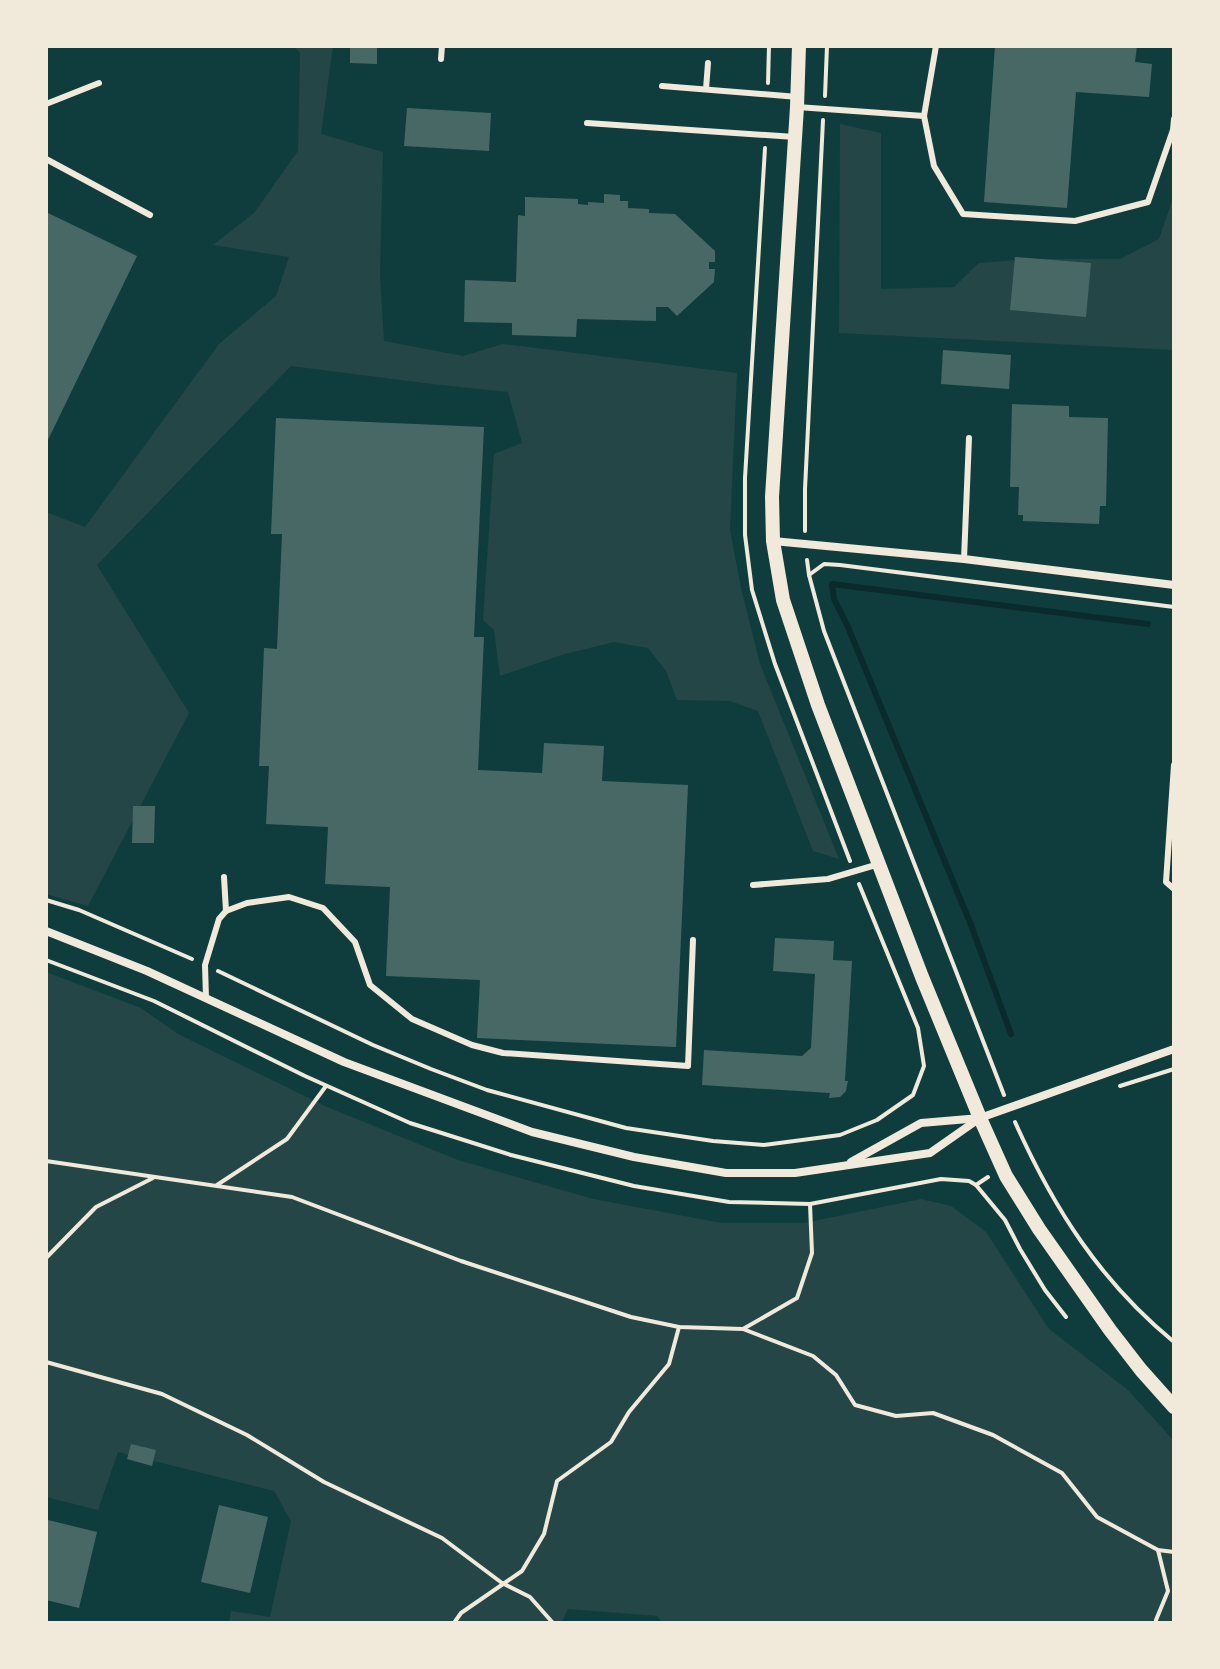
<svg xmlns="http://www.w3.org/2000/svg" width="1220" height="1669" viewBox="0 0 1220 1669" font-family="'Roboto Condensed',sans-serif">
  <rect width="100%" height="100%" fill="#0f3d3e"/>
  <g fill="#244646">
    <path d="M294 46H333L321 134 383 152 380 275 384 341 463 356 503 344 737 373 730 530 741 588 760 664 839 859 813 851 758 711 730 701 677 700 666 671 648 648 614 642 565 654 500 676 494 630 483 620 494 454 522 443 508 392 432 384 291 366 97 565 189 713 88 906 46 894V512L85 527 219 344 276 296 289 257 213 245 254 213 298 151 300 53Z"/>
    <path d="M840 124 881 133V289L954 287 979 263 1030 259H1120L1159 239 1174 195V350L839 333Z"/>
    <path d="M46 972 141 1008 178 1034 327 1107 458 1160 593 1199 722 1223H804L921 1199 951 1206 986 1232 1049 1329 1128 1390 1174 1441V1623H663L657 1616 568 1609 561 1623H229L231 1611 270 1617 291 1521 274 1491 118 1452 98 1510 46 1497Z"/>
  </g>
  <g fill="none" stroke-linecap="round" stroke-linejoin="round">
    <path stroke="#0a2a2b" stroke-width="6" d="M1011 1034 971 925 848 627 834 599 832 584 1148 624"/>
  </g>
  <g fill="#486865">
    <path d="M350 46H377V64L350 63Z"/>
    <path d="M995 46H1137L1135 62 1152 64 1149 97 1076 92 1067 208 984 202Z"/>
    <path d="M407 108 491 113 489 151 404 146Z"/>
    <path d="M604 194 620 195V201H628V208L649 209V213L675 214 715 251V262H709V269H715L714 282 677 316 668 307H656V321L577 319 576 337 512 335V323L464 322 465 280 516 282 518 215 525 216V197L578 199V204L588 205V202L604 203Z"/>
    <path d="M46 212 137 256 46 444Z"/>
    <path d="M1015 257 1091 263 1086 317 1010 310Z"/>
    <path d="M943 350 1011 355 1009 389 941 384Z"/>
    <path d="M1012 404 1069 406V417L1108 418 1106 506H1100L1099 524 1023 521V515H1018L1019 487H1010Z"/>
    <path d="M276 418 484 427 474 637H484L478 770 542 773 544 743 604 746 602 781 688 785 676 1047 477 1038 480 980 386 976 390 887 325 884 328 827 266 824 269 766H259L264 648 277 649 282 534H271Z"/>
    <path d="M133 806H155L154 843H132Z"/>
    <path d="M775 938 834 941 833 960 852 961 845 1081H848L847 1085 846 1091 840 1097 829 1098 830 1093 702 1085 704 1050 802 1056 811 1048 815 974 773 971Z"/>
    <path d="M131 1444 156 1450 152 1466 127 1459Z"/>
    <path d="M219 1505 268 1517 250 1593 201 1582Z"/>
    <path d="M48 1520 97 1532 79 1608 46 1600V1530Z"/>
  </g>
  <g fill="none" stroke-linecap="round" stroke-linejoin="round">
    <g stroke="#f1e9da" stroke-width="4">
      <path d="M768 83 769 46"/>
      <path d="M825 96 827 46"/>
      <path d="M765 148 745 478V535L752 590 775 664 850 861"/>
      <path d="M805 531V489L823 120"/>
      <path d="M807 560 809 575 824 631 1004 1095"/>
      <path d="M809 575 824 564 840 565 1174 607"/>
      <path d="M46 900 79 910 192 959"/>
      <path d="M46 960 154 1001 305 1076 410 1123 511 1155 634 1186 729 1202 810 1204 941 1179 969 1181 976 1185 988 1177"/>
      <path d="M218 971 373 1045 431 1069 487 1090 626 1128 713 1141 764 1145 840 1135 877 1120 913 1095 924 1066 918 1028 859 884"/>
      <path d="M1120 1086 1174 1069"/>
      <path d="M1015 1122C1054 1209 1100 1281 1174 1342"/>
      <path d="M46 1161 292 1197 461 1261 631 1317 679 1327 743 1329 813 1356 836 1375 855 1405 896 1416 933 1413 993 1435 1062 1473 1097 1517 1158 1550 1174 1552"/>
      <path d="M217 1185 287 1139 326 1086"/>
      <path d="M976 1185 1005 1220 1020 1249 1045 1290 1066 1317"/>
      <path d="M46 1258 96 1207 153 1178"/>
      <path d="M743 1329 797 1298 812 1253 810 1204"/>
      <path d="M46 1362 162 1394 247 1435 324 1482 442 1538 502 1583 530 1597 553 1623"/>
      <path d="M454 1623 461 1613 522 1571 544 1534 557 1481 611 1442 629 1412 669 1364 679 1327"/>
      <path d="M1156 1623V1620L1168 1591 1158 1550"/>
    </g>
    <g stroke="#f1e9da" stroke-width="6">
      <path d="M936 46 924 116 934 166 963 214 1075 221 1148 202 1173 130 1174 119"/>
      <path d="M441 59 442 46"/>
      <path d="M662 86 798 97"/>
      <path d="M706 89 708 63"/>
      <path d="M46 104 99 83"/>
      <path d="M797 107 924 116"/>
      <path d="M587 123 795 137"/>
      <path d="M46 159 150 215"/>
      <path d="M964 559 969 438"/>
      <path d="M1174 765 1166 882 1174 889"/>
      <path d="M224 877 226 911"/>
      <path d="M753 885 828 879 879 864"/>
      <path d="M206 998 205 965 219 919 226 911 247 903 289 897 323 908 355 942 370 985 412 1019 472 1045 503 1053 688 1066 693 940"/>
    </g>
    <g stroke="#f1e9da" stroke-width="8">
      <path d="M773 541 964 559 1174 585"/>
      <path d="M46 931 147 971 344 1062 532 1132 634 1157 726 1173H795L930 1153 980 1118"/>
      <path d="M851 1162 921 1123 980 1118 1174 1049"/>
    </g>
    <path stroke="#f1e9da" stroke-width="14" d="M799 46 797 107 772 497 773 541 783 600 818 705 922 977 980 1118 1006 1176 1039 1229 1110 1330 1141 1370 1174 1407"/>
  </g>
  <rect width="1220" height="1669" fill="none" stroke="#f1e9da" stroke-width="96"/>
</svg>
